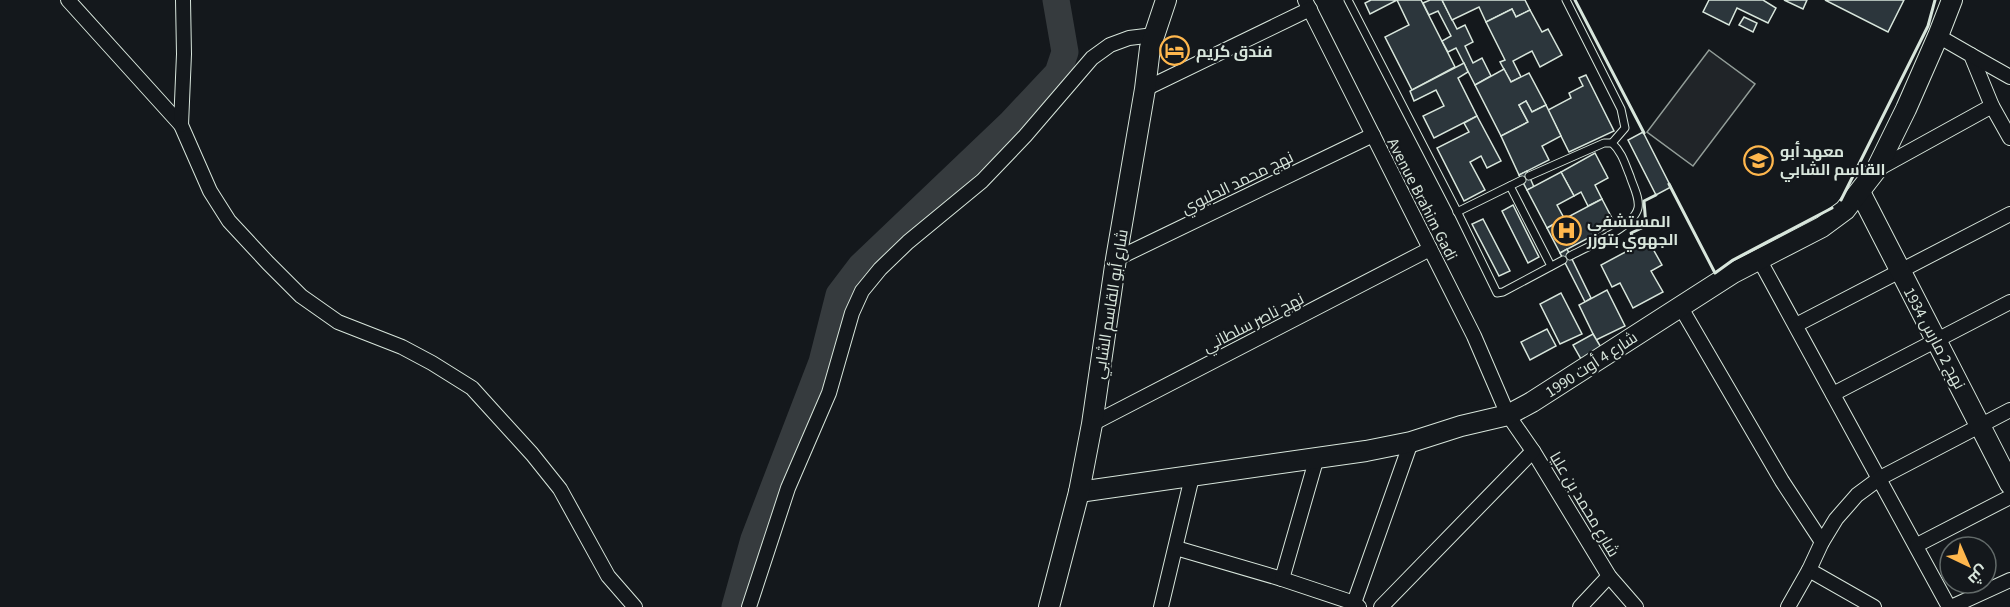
<svg xmlns="http://www.w3.org/2000/svg" width="2010" height="607" viewBox="0 0 2010 607" font-family="'Source Sans 3',Cairo,sans-serif">
  <rect width="100%" height="100%" fill="#14181c"/>
  <path fill="#202428" stroke="#939e99" stroke-width="1.5" d="M1709 50 1755 84 1693 166 1647 132Z"/>
  <g fill="none" stroke-linecap="round" stroke-linejoin="round">
    <path stroke="#363b3e" stroke-width="27" d="M735 607 754 539 822 362 839 295 861 266 1011 123 1058 73 1065 52 1056 0"/>
  </g>
  <g fill="#2c363c" stroke="#d8e6dc" stroke-width="1.5">
    <path d="M1371 0H1421L1455 67 1412 90 1385 37 1409 25 1397 0 1370 14 1365 3Z"/>
    <path d="M1430 0H1442L1457 29 1465 25 1473 42 1465 46 1473 63 1482 58 1491 76 1475 85 1456 48 1448 52 1442 41 1451 36 1438 11 1429 15 1423 3Z"/>
    <path d="M1442 0H1525L1530 10 1516 17 1512 9 1486 22 1479 7 1452 20Z"/>
    <path d="M1709 0H1763L1776 8 1768 23 1737 8 1729 25 1703 12Z"/>
    <path d="M1784 0H1807L1803 9Z"/>
    <path d="M1825 0H1904L1888 32Z"/>
    <path d="M1512 9 1516 17 1530 10 1542 32 1548 29 1562 55 1540 67 1532 51 1513 61 1521 77 1511 82 1500 62 1505 60 1486 22Z"/>
    <path d="M1744 17 1757 23 1753 32 1739 25Z"/>
    <path d="M1464 63 1468 72 1458 78 1477 116 1434 138 1423 116 1444 106 1436 90 1414 101 1410 91Z"/>
    <path d="M1504 69 1511 82 1529 73 1546 105 1532 112 1526 101 1519 105 1528 122 1501 136 1475 85Z"/>
    <path d="M1586 75 1614 131 1569 152 1548 110 1571 98 1569 93 1583 86 1579 78Z"/>
    <path d="M1526 101 1532 112 1546 105 1561 136 1542 146 1549 160 1519 175 1501 136 1528 122 1519 105Z"/>
    <path d="M1477 116 1501 161 1487 168 1481 156 1470 162 1485 190 1464 201 1437 148 1469 132 1464 123Z"/>
    <path d="M1643 132 1671 187 1656 195 1628 140Z"/>
    <path d="M1595 153 1608 178 1595 185 1602 199 1588 206 1581 192 1574 196 1561 172Z"/>
    <path d="M1527 171 1534 187 1527 190 1519 175Z"/>
    <path d="M1561 172 1574 196 1557 205 1564 218 1547 228 1527 190Z"/>
    <path d="M1602 199 1615 224 1560 253 1547 228Z"/>
    <path d="M1513 205 1539 257 1528 263 1502 211Z"/>
    <path d="M1483 219 1510 271 1499 276 1472 224Z"/>
    <path d="M1648 240 1662 265 1651 271 1663 292 1633 308 1620 283 1612 287 1601 265Z"/>
    <path d="M1567 249 1591 298 1585 302 1560 253Z"/>
    <path d="M1607 290 1625 326 1596 340 1579 305Z"/>
    <path d="M1561 293 1582 334 1560 344 1540 304Z"/>
    <path d="M1547 329 1556 346 1530 360 1521 342Z"/>
    <path d="M1593 334 1605 354 1585 366 1573 345Z"/>
  </g>
  <g fill="none" stroke-linecap="round" stroke-linejoin="round">
    <defs>
      <g id="lane">
        <path d="M1348 0 1456 209 1497 293 1503 292 1563 260"/>
        <path d="M1566 0 1621 109 1625 128 1612 143"/>
        <path d="M1529 176 1604 143H1612C1622 152 1625 164 1630 176 1633 186 1640 198 1638 208 1634 227 1587 247 1570 256"/>
        <path d="M1510 186 1551 266"/>
        <path d="M1457 212 1522 180"/>
      </g>
      <g id="street">
        <path d="M68 0 181 125 210 191 229 221 268 263 301 296 338 322 402 347 432 363 472 388 532 454 560 489 608 576 635 607"/>
        <path d="M1305 0 1474 336 1508 415 1533 451 1609 576 1636 607"/>
        <path d="M1938 36 1971 55 1992 106 2010 138"/>
        <path d="M1971 55 2010 77"/>
        <path d="M1145 89 1310 9"/>
        <path d="M181 125 184 54 183 0"/>
        <path d="M1876 170 1992 106"/>
        <path d="M1116 259 1373 135"/>
        <path d="M1759 259 1949 607"/>
        <path d="M1680 306 1782 481 1822 542"/>
        <path d="M1796 325 2010 214"/>
        <path d="M1833 394 2010 302"/>
        <path d="M1092 424 1430 249"/>
        <path d="M1917 545 2010 497"/>
        <path d="M1176 548 1282 579 1354 603 1359 607"/>
        <path d="M1809 570 1874 607"/>
        <path d="M1282 579 1317 457"/>
        <path d="M1354 603 1411 442"/>
        <path d="M749 607 788 488 829 393 852 313 862 291 880 269 908 242 982 181 1025 136 1092 58 1110 45 1129 38 1154 35"/>
        <path d="M1161 607 1192 477"/>
        <path d="M1381 607 1533 451"/>
        <path d="M1580 607 1609 576"/>
        <path d="M1788 607 1809 570 1822 542 1836 519 1857 495 1880 478 2010 410"/>
        <path d="M1951 607 2010 580"/>
      </g>
      <g id="secondary">
        <path d="M1860 192 2010 484"/>
        <path d="M1079 492 1366 451 1411 442 1461 426 1508 415 1532 402 1733 273 1822 227 1845 210 1876 170 1906 109 1938 36 1952 0"/>
        <path d="M1049 607 1079 492 1092 424 1116 259 1145 89 1150 48 1166 0"/>
      </g>
    </defs>
    <use href="#lane" stroke="#d8e6dc" stroke-width="9"/>
    <use href="#street" stroke="#d8e6dc" stroke-width="16"/>
    <use href="#secondary" stroke="#d8e6dc" stroke-width="22"/>
    <use href="#lane" stroke="#14181c" stroke-width="7"/>
    <use href="#street" stroke="#14181c" stroke-width="14"/>
    <use href="#secondary" stroke="#14181c" stroke-width="20"/>
    <g stroke="#d8e6dc" stroke-width="3">
      <path d="M1575 0 1644 133"/>
      <path d="M1669 184 1715 273 1733 260 1832 208"/>
      <path d="M1841 200 1928 26 1935 0"/>
      <path d="M1636 246 1631 233 1646 226 1644 201 1656 195"/>
    </g>
  </g>
  <defs>
    <symbol id="hotel-ring" viewBox="-11 -11 22 22"><circle r="9.5" fill="#14181c" stroke="#ffb74d" stroke-width="1.5"/><path d="M-6-4.5h1.5V1H6V5H4.5V3h-9V5H-6ZM-4 0a1.8 1.8 0 1 1 3.6 0ZM.5 0V-2.5h3Q6-2.5 6 0Z" fill="#ffb74d"/></symbol>
    <symbol id="school-ring" viewBox="-11 -11 22 22"><circle r="9.5" fill="#14181c" stroke="#ffb74d" stroke-width="1.5"/><path d="M0-5L7-2L0 1L-7-2ZM-4 1L0 2.5L4 1V4Q0 6-4 4Z" fill="#ffb74d"/></symbol>
    <symbol id="hospital-ring" viewBox="-11 -11 22 22"><circle r="9.5" fill="#14181c" stroke="#ffb74d" stroke-width="1.5"/><path d="M-5-5h3v3.5h4V-5h3V5h-3V1.5h-4V5h-3Z" fill="#ffb74d"/></symbol>
  </defs>
  <g fill-rule="evenodd">
    <use href="#hotel-ring" x="1158" y="34" width="33" height="33"/>
    <use href="#school-ring" x="1742" y="144" width="33" height="33"/>
    <use href="#hospital-ring" x="1550" y="214" width="33" height="33"/>
  </g>
  <g text-anchor="middle" stroke-width="4.5" stroke-linejoin="round" paint-order="stroke">
    <g font-size="16" font-weight="bold" fill="#d8e6dc" stroke="#14181c" text-anchor="start">
      <text x="1196" y="57">فندق كريم</text>
      <text x="1780" y="157">معهد أبو<tspan x="1780" dy="18">القاسم الشابي</tspan></text>
      <text x="1587" y="227">المستشفى<tspan x="1587" dy="18">الجهوي بتوزر</tspan></text>
    </g>
    <g font-size="16" fill="#d8e6dc" stroke="#14181c">
      <text transform="translate(1237 182) rotate(-26)" y="6">نهج محمد الحليوي</text>
      <text transform="translate(1423 199) rotate(63)" y="6">Avenue Brahim Gadi</text>
      <text transform="translate(1110 304) rotate(-81)" y="6">شارع أبو القاسم الشابي</text>
      <text transform="translate(1253 322) rotate(-27)" y="6">نهج ناصر سلطاني</text>
      <text transform="translate(1935 338) rotate(62)" y="6">نهج 2 مارس 1934</text>
      <text transform="translate(1591 364) rotate(-33)" y="6">شارع 4 أوت 1990</text>
      <text transform="translate(1585 504) rotate(59)" y="6">شارع محمد بن عليا</text>
    </g>
  </g>
  <g transform="translate(1968 565) rotate(136)"><circle r="28" fill="#14181c" stroke="#626a69" stroke-width="1.5"/>
  <path d="M0-4.5L10 22L0 15L-10 22Z" fill="#ffb74d"/>
  <text y="-9" font-size="16" font-weight="bold" text-anchor="middle" fill="#d8e6dc">ش</text>
  </g>
</svg>
